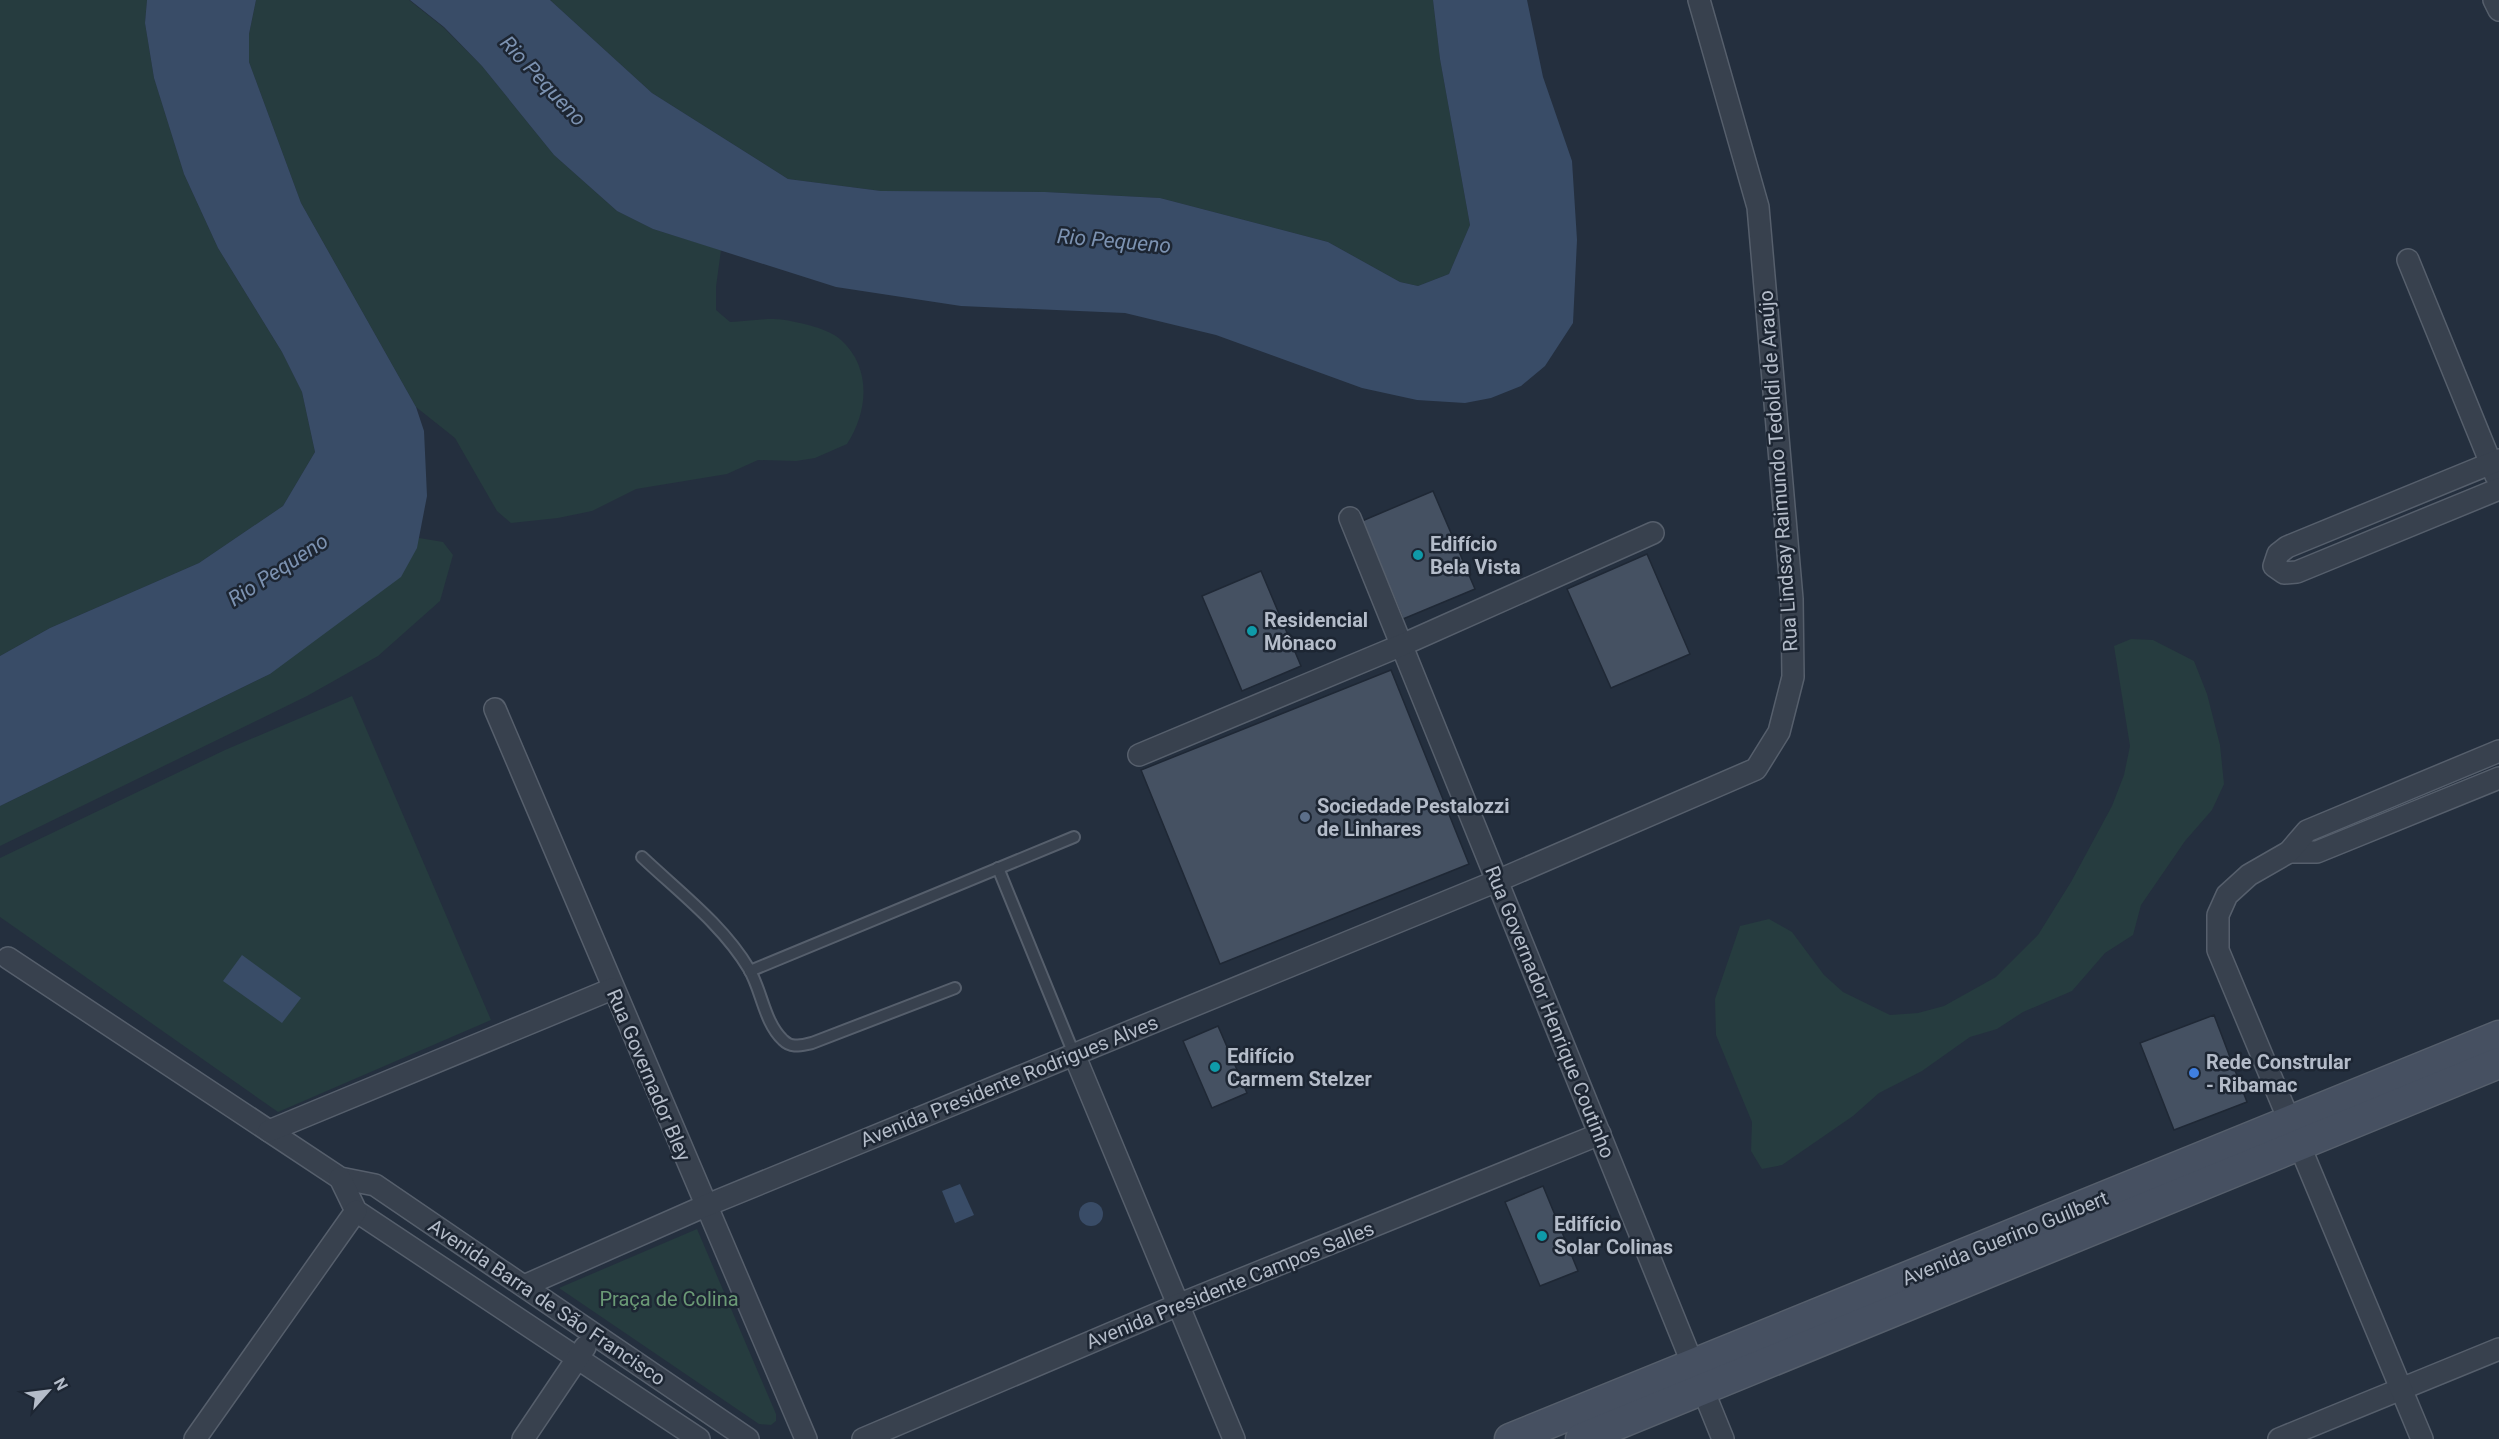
<svg xmlns="http://www.w3.org/2000/svg" width="2499" height="1439" viewBox="0 0 2499 1439" font-family="Roboto,sans-serif">
  <rect width="100%" height="100%" fill="#242f3e"/>
  <g fill="#263c3f">
    <path d="M0 0H147L145 23 154 78 184 174 218 248 282 352 302 392 315 452 283 506 199 563 50 628 0 656Z"/>
    <path d="M256 0H409L443 27 482 66 554 155 617 211 653 229 721 250 716 287V310L730 322C747 322 768 317 785 320 801 323 828 328 841 340 872 368 868 412 847 444L815 458 796 461 758 460 727 474 636 489 592 511 558 518 511 523 497 511 455 438 416 407 301 203 249 62V34Z"/>
    <path d="M550 0H1433L1440 59 1470 225 1449 274 1418 286 1400 282 1328 242 1160 198 1045 192 881 191 788 179 652 93Z"/>
    <path d="M419 538 443 542 453 555 440 601 378 656 307 696 0 846V806L270 674Z"/>
    <path d="M2131 639 2153 640 2194 661 2207 694 2220 745 2224 784 2212 810 2185 841 2141 905 2133 935 2105 953 2072 991 2023 1012 1997 1029 1970 1037 1922 1071 1879 1093 1853 1116 1782 1165 1762 1169 1751 1151 1752 1122 1716 1035 1715 999 1740 926 1769 919 1792 932 1824 975 1843 992 1890 1015 1918 1013 1944 1006 1996 977 2038 935 2071 882 2112 806 2124 775 2130 746 2114 646Z"/>
    <path d="M352 696 491 1020 278 1112 0 917V858L225 750Z"/>
    <path d="M697 1229 776 1414V1421L771 1425 759 1424 559 1288Z"/>
  </g>
  <g fill="#394c67">
    <path d="M147 0H256L249 34V62L301 203 416 407 424 431 427 496 417 548 401 577 270 674 0 806V656L50 628 199 563 283 506 315 452 302 392 282 352 218 248 184 174 154 78 145 23Z"/>
    <path d="M410 0H550L652 93 788 179 881 191 1045 192 1160 198 1328 242 1400 282 1418 286 1449 274 1470 225 1440 59 1433 0H1527L1543 77 1572 161 1577 240 1573 323 1545 366 1521 386 1491 398 1465 403 1417 400 1362 388 1216 335 1125 313 961 306 836 287 653 229 617 211 554 155 482 66 444 27Z"/>
    <path d="M242 955 301 998 282 1023 223 981Z"/>
    <path d="M960 1184 974 1215 955 1223 942 1191Z"/>
    <circle cx="1091" cy="1214" r="12"/>
  </g>
  <g fill="#455162" stroke="#1f2835" stroke-width="1.5">
    <path d="M1433 491 1475 589 1403 619 1362 521Z"/>
    <path d="M1647 554 1690 654 1611 688 1567 589Z"/>
    <path d="M1261 571 1301 666 1242 691 1202 596Z"/>
    <path d="M1391 670 1469 864 1220 964 1141 770Z"/>
    <path d="M2214 1015 2247 1102 2174 1130 2140 1043Z"/>
    <path d="M1218 1026 1247 1093 1212 1108 1183 1041Z"/>
    <path d="M1543 1186 1578 1271 1540 1286 1505 1202Z"/>
  </g>
  <g fill="none" stroke-linecap="round" stroke-linejoin="round">
    <defs>
      <g id="lane">
        <path d="M642 857C679 892 723 925 749 969 762 991 764 1022 783 1040 792 1049 801 1045 812 1043L955 988"/>
        <path d="M998 868 1074 1054"/>
        <path d="M750 971 1074 837"/>
      </g>
      <g id="street">
        <path d="M2494 0 2499 10"/>
        <path d="M2408 260 2496 476"/>
        <path d="M2499 460 2287 547 2278 554 2274 566 2284 573 2297 572 2499 489"/>
        <path d="M1350 518 1723 1439"/>
        <path d="M495 709 806 1439"/>
        <path d="M1139 755 1402 645 1653 533"/>
        <path d="M2289 852H2317L2499 778"/>
        <path d="M8 958 340 1178 375 1185 748 1439"/>
        <path d="M1074 1054 1234 1439"/>
        <path d="M269 1131 612 989"/>
        <path d="M340 1178 356 1211 699 1439"/>
        <path d="M524 1286 705 1206 1497 881 1756 769 1779 732 1793 677 1792 599 1758 207 1699 0"/>
        <path d="M195 1439 356 1211"/>
        <path d="M523 1439 585 1347"/>
        <path d="M863 1439 1178 1305 1600 1134"/>
        <path d="M2279 1439 2499 1349"/>
        <path d="M2422 1439 2218 950V915L2227 895 2249 875 2289 852 2307 831 2499 751"/>
      </g>
      <g id="secondary">
        <path d="M1510 1439 2499 1036"/>
        <path d="M1581 1439 2499 1063"/>
      </g>
    </defs>
    <use href="#lane" stroke="#565f6c" stroke-width="14"/>
    <use href="#street" stroke="#565f6c" stroke-width="24"/>
    <use href="#secondary" stroke="#565f6c" stroke-width="33"/>
    <use href="#lane" stroke="#38414e" stroke-width="10"/>
    <use href="#street" stroke="#38414e" stroke-width="21"/>
    <use href="#secondary" stroke="#465061" stroke-width="30"/>
  </g>
  <g fill="#0f9aa8" stroke="#1d2633" stroke-width="2">
    <circle cx="1418" cy="555" r="6"/>
    <circle cx="1252" cy="631" r="6"/>
    <circle cx="1215" cy="1067" r="6"/>
    <circle cx="1542" cy="1236" r="6"/>
  </g>
  <circle fill="#5c6f8a" stroke="#1d2633" stroke-width="2" cx="1305" cy="817" r="6"/>
  <circle fill="#3f7fe0" stroke="#1d2633" stroke-width="2" cx="2194" cy="1073" r="6"/>
  <g text-anchor="middle" stroke-width="5" stroke-linejoin="round" paint-order="stroke">
    <g font-size="20" fill="#b4bcc9" stroke="#1d2633">
      <text transform="translate(1778 471) rotate(-94)" y="7">Rua Lindsay Raimundo Tedoldi de Araújo</text>
      <text transform="translate(1550 1012) rotate(68)" y="7">Rua Governador Henrique Coutinho</text>
      <text transform="translate(649 1075) rotate(67)" y="7">Rua Governador Bley</text>
      <text transform="translate(1009 1081) rotate(-22)" y="7">Avenida Presidente Rodrigues Alves</text>
      <text transform="translate(2005 1238) rotate(-22)" y="7">Avenida Guerino Guilbert</text>
      <text transform="translate(1230 1285) rotate(-22)" y="7">Avenida Presidente Campos Salles</text>
      <text transform="translate(547 1302) rotate(34)" y="7">Avenida Barra de São Francisco</text>
    </g>
    <g font-size="20" font-weight="bold" fill="#b4bcc9" stroke="#1d2633" text-anchor="start">
      <text x="1430" y="551">Edifício<tspan x="1430" dy="23">Bela Vista</tspan></text>
      <text x="1264" y="627">Residencial<tspan x="1264" dy="23">Mônaco</tspan></text>
      <text x="1317" y="813">Sociedade Pestalozzi<tspan x="1317" dy="23">de Linhares</tspan></text>
      <text x="1227" y="1063">Edifício<tspan x="1227" dy="23">Carmem Stelzer</tspan></text>
      <text x="2206" y="1069">Rede Constrular<tspan x="2206" dy="23">- Ribamac</tspan></text>
      <text x="1554" y="1231">Edifício<tspan x="1554" dy="23">Solar Colinas</tspan></text>
    </g>
    <g font-size="20" fill="#6b9a76" stroke="#1d2633">
      <text x="669" y="1306">Praça de Colina</text>
    </g>
    <g font-size="21" font-style="italic" fill="#7c92b1" stroke="#1d2633">
      <text transform="translate(543 81) rotate(47)" y="7">Rio Pequeno</text>
      <text transform="translate(1114 241) rotate(5)" y="7">Rio Pequeno</text>
      <text transform="translate(278 570) rotate(-33)" y="7">Rio Pequeno</text>
    </g>
  </g>
  <g transform="translate(48 1391) rotate(62)" stroke="#1d2633" stroke-width="4.5" paint-order="stroke">
  <path d="M0-4.5L10 22L0 15L-10 22Z" fill="#b4bcc9"/>
  <text y="-9" font-size="16" font-weight="bold" text-anchor="middle" fill="#b4bcc9">N</text>
  </g>
</svg>
